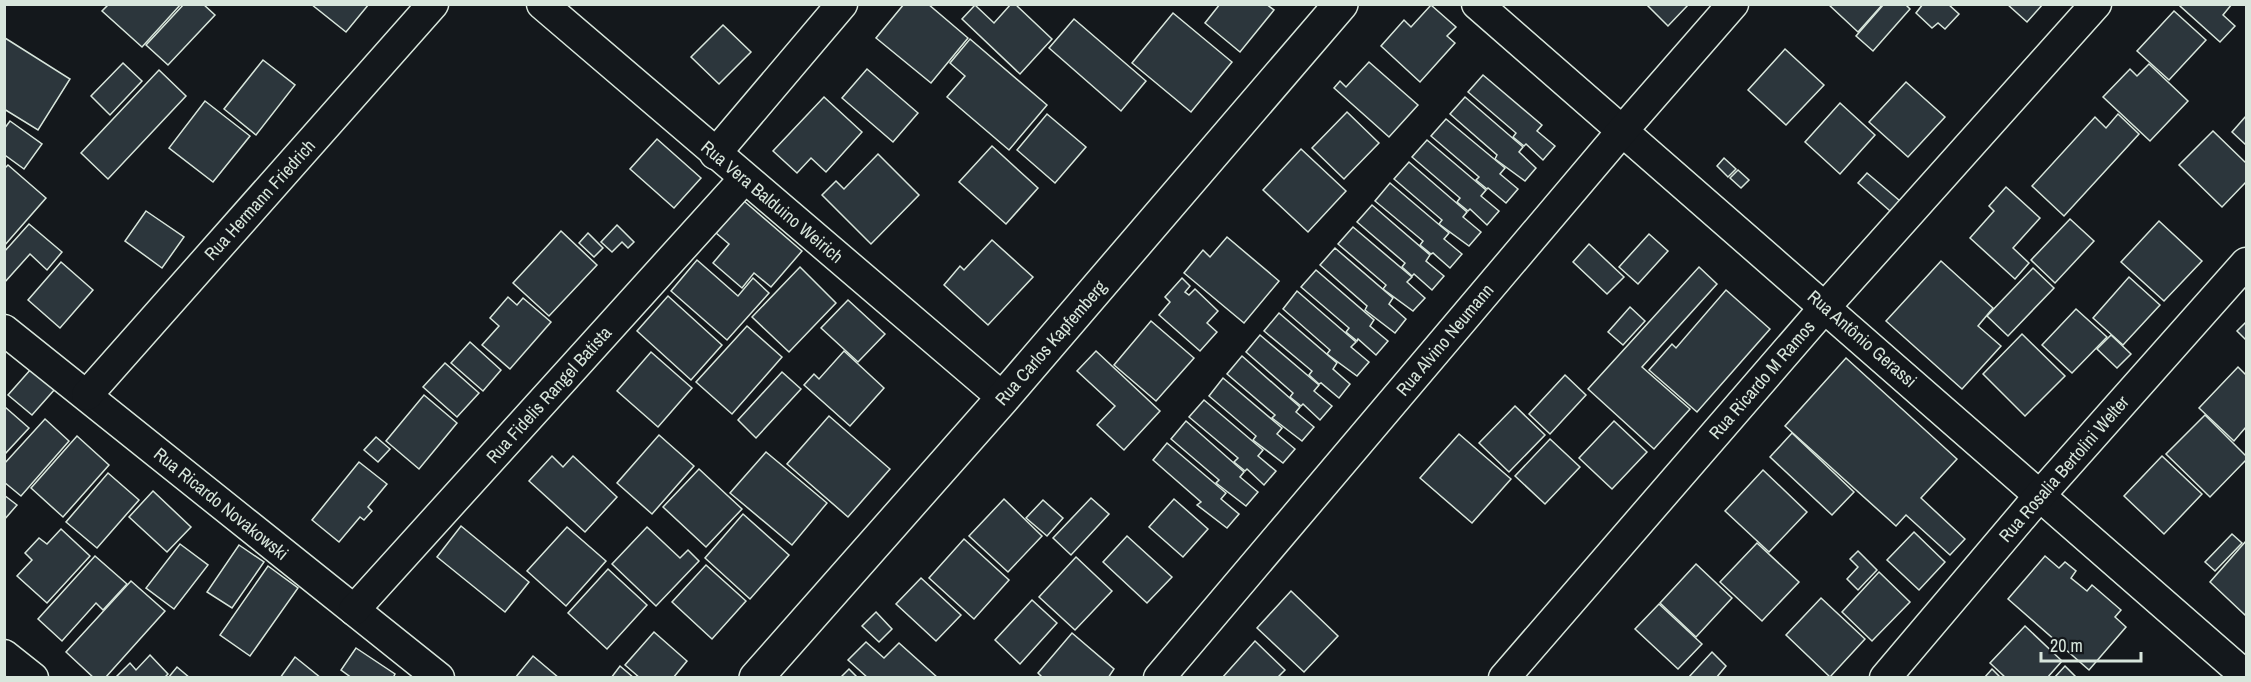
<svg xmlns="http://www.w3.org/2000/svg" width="2251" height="682" viewBox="0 0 2251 682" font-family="'Archivo Narrow',sans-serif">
  <rect width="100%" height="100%" fill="#14181c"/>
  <g fill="#2c363c" stroke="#d8e6dc" stroke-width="1.5">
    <path d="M109 4H181L142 47 102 11Z"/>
    <path d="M184 4H203L215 15 168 65 146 45Z"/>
    <path d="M311 4H369L346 32Z"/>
    <path d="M904 4H928L968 38 931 83 876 38Z"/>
    <path d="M1011 4H1015L1052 39 1020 74 962 19 975 5 994 23Z"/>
    <path d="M1220 4H1266L1274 10 1240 52 1205 23Z"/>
    <path d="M1646 4H1689L1668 26Z"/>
    <path d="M1828 4H1883L1858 32Z"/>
    <path d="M1884 4H1905L1910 9 1873 51 1856 36Z"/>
    <path d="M1923 4H1948L1959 14 1945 29 1938 23 1932 28 1916 13Z"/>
    <path d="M2007 4H2043L2027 22Z"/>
    <path d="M2181 4H2232L2223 15 2235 26 2220 42 2180 6Z"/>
    <path d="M1431 5 1456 27 1447 36 1455 43 1420 82 1381 46 1404 20 1411 27Z"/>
    <path d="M2174 11 2206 40 2169 80 2137 51Z"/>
    <path d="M1173 13 1232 62 1191 112 1132 63Z"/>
    <path d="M1074 19 1146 81 1121 111 1049 48Z"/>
    <path d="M723 25 751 52 719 84 691 57Z"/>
    <path d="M5 38 70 79 38 130 4 109Z"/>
    <path d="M970 39 1047 105 1009 150 947 97 965 76 950 63Z"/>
    <path d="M1785 49 1824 85 1786 125 1748 90Z"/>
    <path d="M263 60 295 85 256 135 224 109Z"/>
    <path d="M1369 62 1418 105 1389 137 1334 88 1340 81 1346 87Z"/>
    <path d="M123 63 142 81 110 115 91 96Z"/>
    <path d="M2149 64 2188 101 2150 141 2103 97 2130 69 2137 76Z"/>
    <path d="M867 69 918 113 893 142 842 98Z"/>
    <path d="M159 70 186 96 108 179 81 153Z"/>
    <path d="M1483 75 1542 125 1537 131 1555 146 1543 160 1526 144 1524 146 1513 137 1516 133 1468 92Z"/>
    <path d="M1906 82 1945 117 1908 157 1869 122Z"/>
    <path d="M824 97 862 132 826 172 811 158 797 173 773 151Z"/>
    <path d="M1465 97 1523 147 1519 152 1536 168 1525 181 1495 159 1497 155 1450 114Z"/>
    <path d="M205 101 250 136 213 182 169 148Z"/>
    <path d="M1840 103 1875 135 1840 174 1805 142Z"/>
    <path d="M1347 112 1379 143 1344 179 1312 148Z"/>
    <path d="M1047 114 1086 147 1055 183 1017 150Z"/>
    <path d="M2118 114 2139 134 2064 216 2032 186 2095 117 2106 128Z"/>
    <path d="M2246 116V145L2232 132Z"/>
    <path d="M1446 119 1505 168 1500 174 1518 189 1506 203 1488 188 1487 189 1476 180 1479 177 1431 136Z"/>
    <path d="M10 121 42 144 24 169 6 156 4 158V129Z"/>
    <path d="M2213 131 2246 163V182L2222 207 2179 165Z"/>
    <path d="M657 139 701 178 674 208 630 169Z"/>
    <path d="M1427 140 1486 190 1481 196 1499 211 1487 225 1470 209 1468 211 1457 202 1460 198 1412 157Z"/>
    <path d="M992 146 1038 188 1006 224 959 182Z"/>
    <path d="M1301 149 1346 191 1308 232 1263 190Z"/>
    <path d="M878 154 919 195 871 244 822 195 836 181 844 189Z"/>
    <path d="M1724 158 1736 169 1728 177 1717 166Z"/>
    <path d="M1409 162 1467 212 1463 217 1481 232 1469 246 1439 224 1442 220 1394 179Z"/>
    <path d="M8 165 46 198 4 246V169Z"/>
    <path d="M1738 170 1749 180 1741 188 1730 178Z"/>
    <path d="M1867 173 1906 206 1897 217 1858 183Z"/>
    <path d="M1390 183 1449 233 1444 239 1462 254 1450 268 1433 253 1431 254 1420 245 1423 241 1375 201Z"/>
    <path d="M2006 187 2040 218 2013 248 2029 263 2015 279 1970 238 1994 211 1989 206Z"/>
    <path d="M744 201 802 251 771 287 754 273 742 288 713 263 729 244 716 233Z"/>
    <path d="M1372 205 1430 255 1426 261 1444 276 1432 290 1414 274 1412 276 1402 267 1405 263 1357 222Z"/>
    <path d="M146 211 184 237 162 268 125 241Z"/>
    <path d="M2070 219 2094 241 2055 283 2031 260Z"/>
    <path d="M2159 221 2202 261 2164 301 2121 262Z"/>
    <path d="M29 224 62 252 47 270 30 254 4 283V252Z"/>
    <path d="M617 225 634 242 628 248 622 242 612 252 601 242Z"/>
    <path d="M1353 227 1412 277 1407 282 1425 298 1413 311 1383 289 1386 285 1338 244Z"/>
    <path d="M561 231 597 265 549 316 513 283Z"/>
    <path d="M588 233 603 248 594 257 579 243Z"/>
    <path d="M1649 234 1668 251 1638 284 1619 267Z"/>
    <path d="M1227 237 1279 281 1244 323 1184 273 1203 250 1210 257Z"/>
    <path d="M992 240 1033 277 988 325 944 285 960 266 964 270Z"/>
    <path d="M1589 244 1624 277 1607 294 1573 262Z"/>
    <path d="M1335 248 1393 298 1389 304 1406 319 1395 333 1365 310 1367 306 1320 265Z"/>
    <path d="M697 260 738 296 753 278 769 293 727 340 671 291Z"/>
    <path d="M1941 261 1993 308 1978 326 2001 346 1962 389 1886 321Z"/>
    <path d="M61 262 93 290 60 328 28 300Z"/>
    <path d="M800 267 836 303 789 352 752 317Z"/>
    <path d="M1699 267 1717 284 1642 367 1690 409 1654 449 1588 389Z"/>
    <path d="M2033 268 2054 288 2008 336 1987 316Z"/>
    <path d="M1316 270 1374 320 1370 326 1388 341 1376 355 1358 339 1357 341 1346 332 1349 328 1301 287Z"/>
    <path d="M2129 277 2160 305 2123 345 2093 318Z"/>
    <path d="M1182 278 1190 286 1185 292 1189 295 1195 289 1218 311 1207 323 1217 332 1200 351 1159 315 1170 302 1165 297Z"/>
    <path d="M1726 290 1770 329 1697 412 1649 370 1672 344 1676 348Z"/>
    <path d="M1297 291 1356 342 1351 347 1369 362 1357 376 1327 354 1330 350 1283 309Z"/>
    <path d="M668 296 722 345 691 380 637 331Z"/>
    <path d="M508 297 517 305 523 298 551 322 510 369 482 345 499 326 490 318Z"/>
    <path d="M848 300 885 334 858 362 821 328Z"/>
    <path d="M1630 307 1645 321 1623 345 1608 332Z"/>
    <path d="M2076 309 2107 337 2072 373 2042 345Z"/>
    <path d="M1279 313 1337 363 1333 369 1350 384 1339 398 1321 383 1319 384 1309 375 1312 371 1264 331Z"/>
    <path d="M1151 321 1194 358 1156 401 1114 365Z"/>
    <path d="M2246 322V340L2237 331Z"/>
    <path d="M747 326 782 357 732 414 696 382Z"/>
    <path d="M2022 334 2065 376 2025 416 1983 374Z"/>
    <path d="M1260 335 1319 385 1314 391 1332 406 1320 420 1303 404 1301 406 1290 397 1293 393 1246 352Z"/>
    <path d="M2111 335 2131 354 2117 368 2097 349Z"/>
    <path d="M470 342 501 370 483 391 451 363Z"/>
    <path d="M844 351 884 388 850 426 804 385 814 374 819 379Z"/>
    <path d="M1096 351 1160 411 1124 450 1097 425 1115 406 1077 371Z"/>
    <path d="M651 352 692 388 658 427 617 391Z"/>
    <path d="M1242 356 1300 407 1296 412 1314 427 1302 441 1272 418 1275 415 1227 374Z"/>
    <path d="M1846 358 1957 459 1921 498 1965 539 1950 555 1906 515 1896 526 1785 426Z"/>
    <path d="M445 363 479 393 457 417 423 387Z"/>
    <path d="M2238 367 2246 375V427L2234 441 2199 408Z"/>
    <path d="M31 369 55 389 32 415 8 395Z"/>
    <path d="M782 372 801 389 756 438 738 420Z"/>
    <path d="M1565 375 1586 395 1550 434 1529 414Z"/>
    <path d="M1223 378 1282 428 1277 434 1295 449 1283 463 1253 440 1256 436 1209 396Z"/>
    <path d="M424 395 457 423 419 469 386 441Z"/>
    <path d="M1204 400 1263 450 1258 456 1276 471 1264 485 1247 469 1245 471 1234 462 1238 458 1189 417Z"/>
    <path d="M1515 406 1545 435 1509 472 1479 443Z"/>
    <path d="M5 407 29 428 4 455V407Z"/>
    <path d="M2205 415 2246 456V460L2210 497 2166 454Z"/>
    <path d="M829 416 890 469 848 517 787 464Z"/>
    <path d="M45 419 69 441 21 496 4 482V464Z"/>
    <path d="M1186 421 1244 472 1240 477 1258 492 1246 506 1216 483 1219 480 1171 439Z"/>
    <path d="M1614 421 1647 452 1612 489 1579 458Z"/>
    <path d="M1792 433 1854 492 1832 515 1770 457Z"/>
    <path d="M1459 434 1511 479 1472 523 1420 478Z"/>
    <path d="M659 435 694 466 652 514 617 483Z"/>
    <path d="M77 436 109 465 63 517 31 488Z"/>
    <path d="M376 437 390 449 378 462 364 450Z"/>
    <path d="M1550 439 1580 467 1545 504 1515 476Z"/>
    <path d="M1167 443 1226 493 1221 499 1239 514 1227 528 1197 505 1201 502 1153 460Z"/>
    <path d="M766 452 827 503 792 545 730 493Z"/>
    <path d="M552 456 563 467 573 456 617 497 585 532 529 481Z"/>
    <path d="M2162 456 2202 494 2164 534 2124 496Z"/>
    <path d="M359 462 387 484 368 507 372 511 364 520 360 517 339 542 312 520Z"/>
    <path d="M699 469 742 509 706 547 663 507Z"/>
    <path d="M1763 470 1807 512 1769 552 1725 511Z"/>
    <path d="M108 473 139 500 97 548 66 522Z"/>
    <path d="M153 491 191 527 167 552 129 517Z"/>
    <path d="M4 495 17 505 4 520Z"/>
    <path d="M1091 498 1109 514 1071 555 1053 538Z"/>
    <path d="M1004 499 1042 536 1008 572 969 536Z"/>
    <path d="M1174 499 1208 529 1183 557 1149 527Z"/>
    <path d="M1043 500 1063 518 1047 536 1026 518Z"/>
    <path d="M743 514 789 555 750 599 705 558Z"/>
    <path d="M461 526 529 582 505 612 437 557Z"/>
    <path d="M567 527 606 561 566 606 527 571Z"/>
    <path d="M647 527 680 558 688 550 699 561 656 606 612 564Z"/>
    <path d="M61 529 90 556 47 603 17 576 32 560 25 553 39 538 47 544Z"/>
    <path d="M1914 532 1945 562 1919 590 1887 560Z"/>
    <path d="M2232 534 2242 543 2215 571 2205 562Z"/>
    <path d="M1127 536 1172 577 1147 603 1103 562Z"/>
    <path d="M964 539 1009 580 974 619 929 578Z"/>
    <path d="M2246 541V613L2245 615 2210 582Z"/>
    <path d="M1757 543 1799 582 1762 621 1720 582Z"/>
    <path d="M180 544 208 565 174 609 146 588Z"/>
    <path d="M239 545 264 562 232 608 207 592Z"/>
    <path d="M1858 551 1877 570 1858 590 1847 579 1858 567 1850 559Z"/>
    <path d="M95 556 127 584 103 610 96 603 62 641 38 619Z"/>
    <path d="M2045 556 2059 568 2065 562 2076 571 2071 578 2087 591 2092 585 2121 610 2115 617 2126 627 2089 670 2008 599Z"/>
    <path d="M1076 557 1112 591 1075 630 1039 597Z"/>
    <path d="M1696 564 1732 598 1696 637 1660 603Z"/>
    <path d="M706 565 746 601 712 639 672 602Z"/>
    <path d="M268 566 298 588 250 656 220 635Z"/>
    <path d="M608 569 647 605 607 649 568 613Z"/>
    <path d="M1879 572 1910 602 1872 641 1842 612Z"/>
    <path d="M921 578 961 615 936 641 896 604Z"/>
    <path d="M131 581 165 611 105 678H94L66 652Z"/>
    <path d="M1291 591 1338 636 1304 672 1257 628Z"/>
    <path d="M1821 598 1865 639 1830 677 1786 635Z"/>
    <path d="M1032 600 1057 623 1020 664 995 640Z"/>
    <path d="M1659 604 1702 644 1678 669 1635 629Z"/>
    <path d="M876 612 892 629 879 642 862 626Z"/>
    <path d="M2025 626 2062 661 2047 678H2006L1990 663Z"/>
    <path d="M654 632 687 661 673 678H640L625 665Z"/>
    <path d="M1072 633 1114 669 1108 678H1043L1038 673Z"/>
    <path d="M1255 641 1285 670 1277 678H1222Z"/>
    <path d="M866 642 884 658 899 643 938 678H868L848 660Z"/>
    <path d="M356 648 395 674 393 678H352L341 670Z"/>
    <path d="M1712 652 1726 666 1716 678H1688Z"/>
    <path d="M150 655 168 674 164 678H115L130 663 136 670Z"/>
    <path d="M533 656 559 678H515Z"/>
    <path d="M295 657 321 678H280Z"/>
    <path d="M620 666 634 678H611Z"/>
    <path d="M2065 666 2077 678H2054Z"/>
    <path d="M177 667 190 678H168Z"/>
    <path d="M849 669 858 678H840Z"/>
    <path d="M1992 669 2001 678H1984Z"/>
  </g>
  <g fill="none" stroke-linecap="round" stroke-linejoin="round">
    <defs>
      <g id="street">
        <path d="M542 4 1003 398"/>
        <path d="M1477 4 2246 676"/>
        <path d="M715 154 842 4"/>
        <path d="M4 330 439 678"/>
        <path d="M87 395 433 4"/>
        <path d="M354 610 744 179"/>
        <path d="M4 655 33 678"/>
        <path d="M1159 678 1623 130 1733 4"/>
        <path d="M1504 678 1825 307 2096 4"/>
        <path d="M1885 678 2040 495 2246 263"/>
      </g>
      <path id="secondary" d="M756 678 1003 398 1341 4"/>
    </defs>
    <use href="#street" stroke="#d8e6dc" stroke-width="33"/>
    <use href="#secondary" stroke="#d8e6dc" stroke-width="36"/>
    <use href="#street" stroke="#14181c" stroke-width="30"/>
    <use href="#secondary" stroke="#14181c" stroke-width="33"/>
  </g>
  <g text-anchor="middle" stroke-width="4.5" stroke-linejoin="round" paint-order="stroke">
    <g font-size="18" fill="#d8e6dc" stroke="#14181c">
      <text transform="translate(260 200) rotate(-48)" y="6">Rua Hermann Friedrich</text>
      <text transform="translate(772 202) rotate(40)" y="6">Rua Vera Balduino Weirich</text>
      <text transform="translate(1862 339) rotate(41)" y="6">Rua Antônio Gerassi</text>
      <text transform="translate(1445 340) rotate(-50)" y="6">Rua Alvino Neumann</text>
      <text transform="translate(1051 343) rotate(-49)" y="6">Rua Carlos Kapfemberg</text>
      <text transform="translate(1762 380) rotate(-49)" y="6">Rua Ricardo M Ramos</text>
      <text transform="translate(549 395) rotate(-48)" y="6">Rua Fidelis Rangel Batista</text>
      <text transform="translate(2064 469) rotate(-49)" y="6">Rua Rosalia Bertolini Welter</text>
      <text transform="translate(221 504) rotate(39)" y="6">Rua Ricardo Novakowski</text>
    </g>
  </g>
  <rect width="2251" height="682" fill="none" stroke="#d8e6dc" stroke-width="12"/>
  <path d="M2041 652v9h100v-9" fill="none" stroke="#d8e6dc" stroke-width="3"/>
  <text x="2050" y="652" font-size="18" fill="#d8e6dc" stroke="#14181c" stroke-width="4.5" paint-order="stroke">20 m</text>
</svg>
